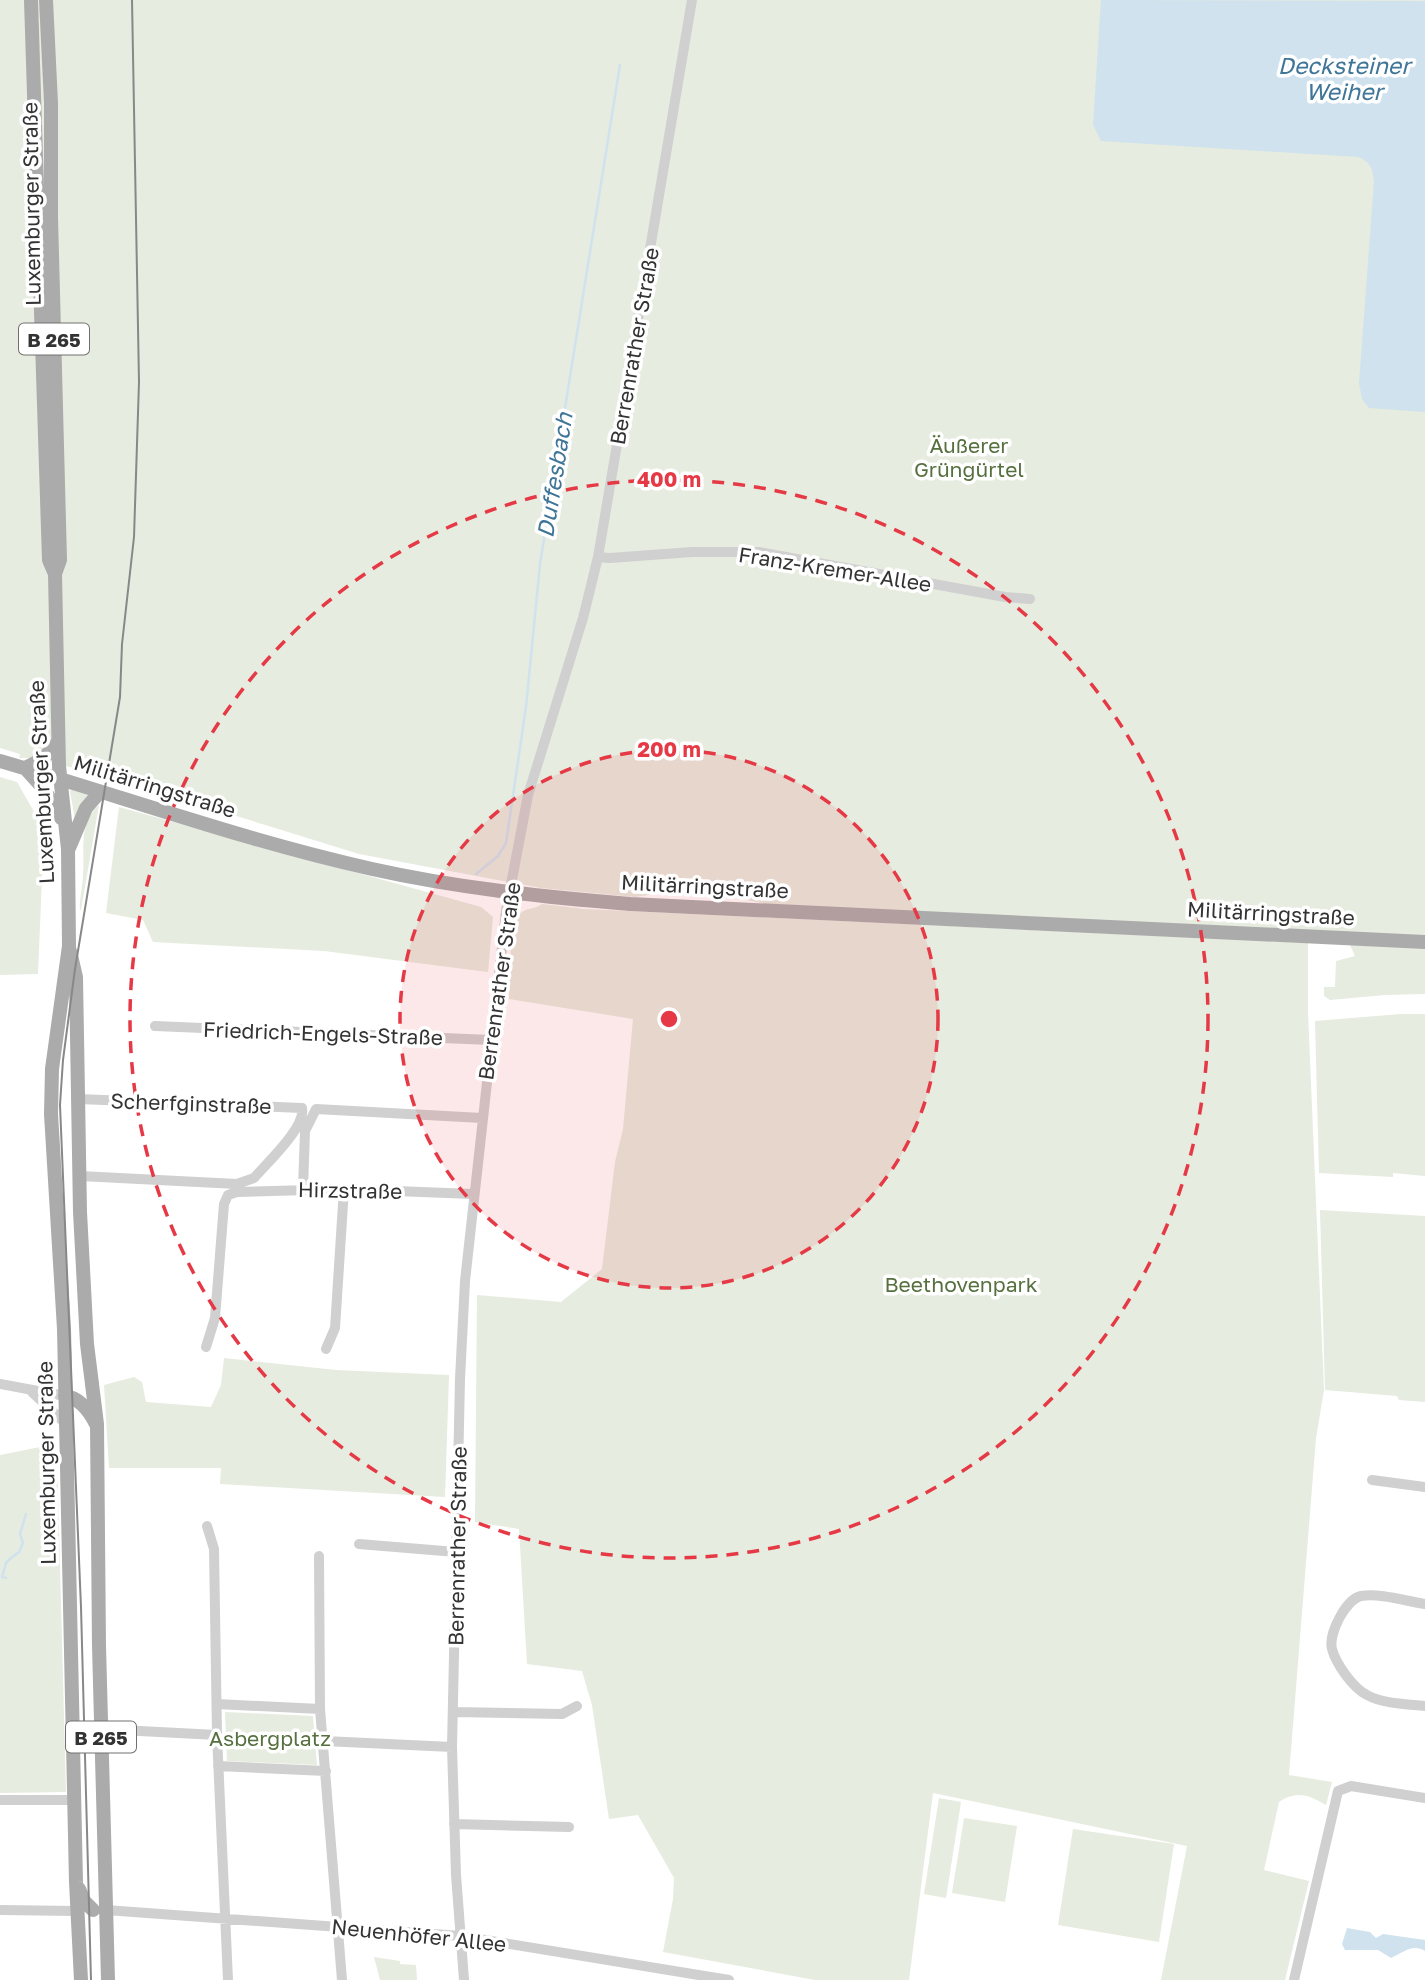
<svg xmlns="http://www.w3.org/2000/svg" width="1425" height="1980" font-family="'Golos Text',sans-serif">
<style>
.green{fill:#e6ecdf}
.water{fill:#cfe2ee}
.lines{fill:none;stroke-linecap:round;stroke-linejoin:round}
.stream{stroke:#cfe2ee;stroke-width:2.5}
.minor{stroke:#d0d0d0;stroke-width:10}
.major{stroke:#ababab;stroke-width:14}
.tram{stroke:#888;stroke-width:2}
.ring{fill:none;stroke:#e63946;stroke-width:3.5;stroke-dasharray:12 9}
.labels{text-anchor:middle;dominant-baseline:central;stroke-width:7;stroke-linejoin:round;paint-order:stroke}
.shield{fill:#fff;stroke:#707070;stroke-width:2}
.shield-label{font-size:19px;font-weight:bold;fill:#333}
.street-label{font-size:21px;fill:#333;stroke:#fff}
.park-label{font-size:21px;fill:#56703f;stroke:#fff}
.water-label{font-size:23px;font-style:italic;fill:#3f7597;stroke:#fff}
.centre{fill:#e63946;stroke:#fff;stroke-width:3.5}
.ring-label{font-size:21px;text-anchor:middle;font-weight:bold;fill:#e63946;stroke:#fff;stroke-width:7;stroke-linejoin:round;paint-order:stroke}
</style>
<rect width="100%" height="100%" fill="#fff"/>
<!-- green -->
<path class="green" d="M0,0h1425v936l-658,-32 -36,-7 -70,-4 -26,4 -94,-9 -182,-34 -235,-73 -89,-23h-16l1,-4 -20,-6z
M0,777l17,5 27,47 -6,145 -38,1z
M72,790l16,5 -12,31 -6,-35z
M99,805l-18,105h-1c-1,-12 3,-23 3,-35 2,-25 -5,-52 16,-70z
M119,807l362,100 12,10 -5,55 -164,-21 -171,-9 -10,-22 -37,-7z
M542,904l43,5 723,34v70l16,377 -8,48 -27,337 43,7 -6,23c-17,-10 -29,-15 -47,-3l-15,68 45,11 -24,99h-124l26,-134 -254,-53 -24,187h-94l-152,-28 10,-53 1,-21 -36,-63 -29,4 -17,-114 -10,-34 -55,-7 -8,-135 -44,-7 2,-227 84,7 41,-33 13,-107 8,-33 10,-110 -124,-20c1,-17 0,-71 9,-83 6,-9 17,-6 24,-12z
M1350,945l75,3v46l-40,1 -55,5 -6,-4v-9h11l1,-26 19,-5z
M1401,1014h24v162l-32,-3v4l-74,-4 -4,-152z
M1320,1210l105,6v186l-26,-2 -2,-4 -72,-6z
M224,1358l112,12 113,5 -4,122 -225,-13 1,-16h-112l-5,-83 30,-8 8,5 4,20 65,5 10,-22z
M45,1446l7,2 5,5 9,339 -66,1v-338z
M225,1712l88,4 4,49 -90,-4z
M939,1798l22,4 -15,96 -22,-4z
M964,1818l53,8 -12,76 -53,-9z
M1073,1829l101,15 -15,98 -101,-17z
M374,1957l26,4v3l16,1 1,15h-37z"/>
<!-- water -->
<path class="water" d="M1101,0l324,1v411l-56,-4 -7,-9 -3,-16 15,-202c-2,-13 -3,-19 -16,-24l-257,-16 -8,-16z
M1347,1928l23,4 6,6 7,-4 42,6v11c-12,-8 -23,2 -34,7l-13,-8h-33l-3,-6z"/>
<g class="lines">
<!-- stream -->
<path class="stream" d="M476,874l22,-18 8,-13 20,-136 14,-143 80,-499
M11,1558l8,-6 4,-9 -3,-9 6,-20
M6,1578l-4,-1 4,-14 5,-5"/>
<!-- minor -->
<path class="minor" d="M598,557l12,1 82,-6h67l246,45 25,2
M155,1026l336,14
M79,1099l223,9c4,19 -35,55 -48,70l-17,6 -157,-8
M303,1189l2,-58 11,-22 166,9
M206,1347l9,-29 9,-114 4,-9 9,-3 107,-3 129,5
M326,1349l9,-21 9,-139
M0,1384l65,12
M32,1392l33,31
M1372,1480l53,7
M207,1526l7,23 3,186 11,245
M359,1544l97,8
M319,1556l1,153 22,271
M1425,1604c-20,-3 -44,-11 -64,-8 -15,3 -33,38 -29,53 4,15 21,39 35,46 16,9 40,9 58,11
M217,1704l103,5
M454,1712l108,2 15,-8
M101,1729l116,6
M324,1741l128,6
M218,1766l108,5
M0,1800h76
M454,1824l115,3
M0,1910l77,1
M106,1910l355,26 268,44
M464,1980l-8,-105 -4,-128 8,-368 5,-98 41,-370 22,-116 55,-177 15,-61 94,-557
M1294,1980l44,-189 13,-5 74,12"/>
<!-- major -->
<path class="major" d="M31,0l18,560 6,14 4,192 9,83 1,97 -17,123 -1,45 13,215 12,553 5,98
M46,0l5,103v114l9,343 -5,14
M0,761c124,36 246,80 372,108 85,19 172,28 258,35l795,38
M25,768l18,-9 15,-17
M26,769l18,20 17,29
M69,848l17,-40 14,-16
M70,951l6,26 4,235 7,132 10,80 2,222 9,334
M65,1396c15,2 24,14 31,28
M79,1889l5,12 9,9"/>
<!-- tram -->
<path class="tram" d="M91,1980l-10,-373 -21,-502 3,-45 12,-91 45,-272 2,-53 12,-107 5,-155 -7,-382"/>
</g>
<!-- distance rings -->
<circle cx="669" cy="1019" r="269" fill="#e63946" fill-opacity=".12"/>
<g class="ring">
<circle cx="669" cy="1019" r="269"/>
<circle cx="669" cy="1019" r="539"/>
</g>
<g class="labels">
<!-- shield labels -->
<g class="shield">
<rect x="19" y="323.5" width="70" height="31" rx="5"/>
<rect x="66" y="1721.5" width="70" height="31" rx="5"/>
</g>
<g class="shield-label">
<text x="54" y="339">B 265</text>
<text x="101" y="1737">B 265</text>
</g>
<!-- street labels -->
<g class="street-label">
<text transform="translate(31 204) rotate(-91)">Luxemburger Straße</text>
<text transform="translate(634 346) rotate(-80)">Berrenrather Straße</text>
<text transform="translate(835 569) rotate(9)">Franz-Kremer-Allee</text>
<text transform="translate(41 782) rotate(-93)">Luxemburger Straße</text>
<text transform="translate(155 786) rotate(17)">Militärringstraße</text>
<text transform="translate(705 886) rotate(3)">Militärringstraße</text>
<text transform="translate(1271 913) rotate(3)">Militärringstraße</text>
<text transform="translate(499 981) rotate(-82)">Berrenrather Straße</text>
<text transform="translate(323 1033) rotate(2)">Friedrich-Engels-Straße</text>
<text transform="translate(191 1103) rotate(2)">Scherfginstraße</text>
<text transform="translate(350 1190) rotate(1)">Hirzstraße</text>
<text transform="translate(46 1463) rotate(-91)">Luxemburger Straße</text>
<text transform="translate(457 1546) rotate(-89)">Berrenrather Straße</text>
<text transform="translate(419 1935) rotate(6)">Neuenhöfer Allee</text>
</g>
<!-- park labels -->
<g class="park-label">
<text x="969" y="445">Äußerer<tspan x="969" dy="24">Grüngürtel</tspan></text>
<text x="961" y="1284">Beethovenpark</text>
<text x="270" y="1738">Asbergplatz</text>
</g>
<!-- water labels -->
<g class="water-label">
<text x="1344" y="65">Decksteiner<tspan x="1344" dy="26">Weiher</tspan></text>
<text transform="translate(554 475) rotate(-81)">Duffesbach</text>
</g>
</g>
<circle cx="669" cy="1019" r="10" class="centre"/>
<g class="ring-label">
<text x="669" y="487">400 m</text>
<text x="669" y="757">200 m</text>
</g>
</svg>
